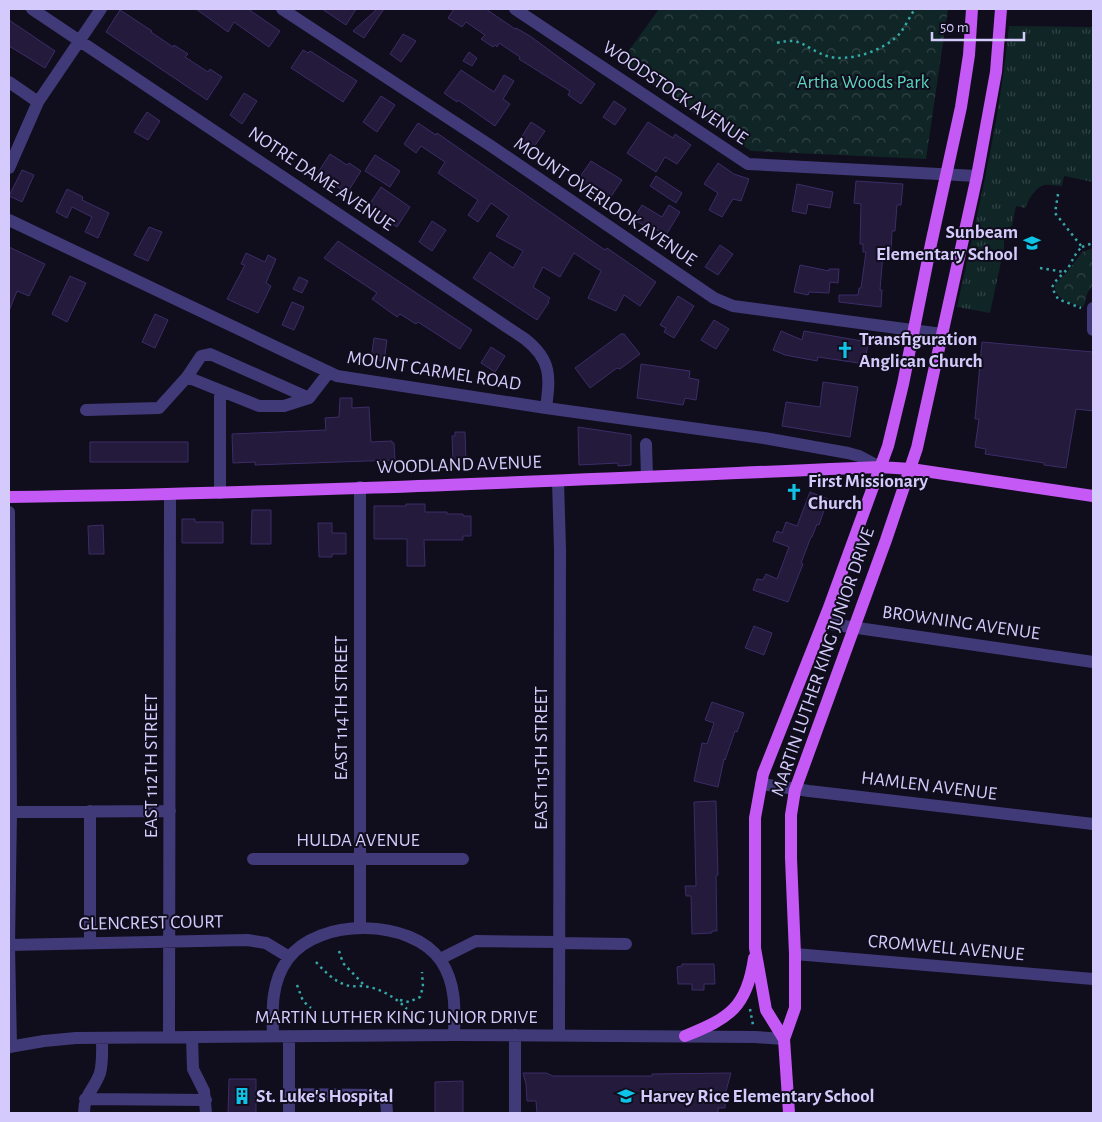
<svg xmlns="http://www.w3.org/2000/svg" width="1102" height="1122" font-family="'Alegreya Sans',sans-serif">
<style>
.grass{fill:url(#grass-tufts)}
.park{fill:url(#park-crowns)}
.building{fill:#231a3c;stroke:#3c2d67}
.lines{fill:none;stroke-linecap:round;stroke-linejoin:round}
.path{stroke:#34a7a7;stroke-width:2.5;stroke-dasharray:2.5 4;stroke-linecap:butt}
.minor{stroke:#413a79;stroke-width:12}
.major{stroke:#c459f5;stroke-width:12}
.labels{text-anchor:middle;dominant-baseline:central;stroke-width:4;stroke-linejoin:round;paint-order:stroke}
.park-label{font-size:19px;fill:#5dd6bf;stroke:#100d1c}
.street-label{font-size:19px;fill:#d4cbfc;stroke:#100d1c}
.poi-label{font-size:19px;font-weight:bold;fill:#d4cbfc;stroke:#100d1c;text-anchor:start}
</style>
<defs>
<pattern id="grass-tufts" width="24" height="20" patternUnits="userSpaceOnUse" patternTransform="scale(1.25)"><rect width="24" height="20" fill="#102526"/><path d="M3 7l-1-3M5 7V3M7 7l1-3M15 17l-1-3M17 17v-4M19 17l1-3" fill="none" stroke="#324346"/></pattern>
<pattern id="park-crowns" width="20" height="18" patternUnits="userSpaceOnUse" patternTransform="scale(1.25)"><rect width="20" height="18" fill="#102526"/><path d="M2 6a3 3 0 1 1 6 0M12 15a3 3 0 1 1 6 0" fill="none" stroke="#324346"/></pattern>
</defs>
<rect width="100%" height="100%" fill="#100d1c"/>
<!-- grass -->
<path class="grass" d="M1009,26l84,1v155l-29,-6 -2,10c-5,0 -13,-2 -18,-1 -9,3 -15,14 -19,23l-9,-2 -4,20 -8,3v19l-14,65 -33,-6c20,-93 43,-186 52,-281z"/>
<!-- park -->
<path class="park" d="M659,9h289l-22,150 -175,-8 -131,-88z
M1093,248v36l-6,10 -3,12 -3,1c-11,-5 -28,-8 -26,-23l13,-13 14,-19z"/>
<!-- building -->
<path class="building" d="M196,9h52l32,22 -11,16 -35,-25 -6,10z
M322,9h34l-10,16z
M377,9h7l-20,29 -11,-7z
M454,9h32l29,20 1,-1 14,8 65,48 -14,20 -13,-9 2,-4 -51,-32 1,-2 -21,-14 -2,4 -2,-2 -2,2 -12,-8 4,-4 -19,-13 -4,5 -14,-9z
M120,10l32,21 -1,1 22,15 1,-2 14,9 -3,3 23,15 2,-3 12,8 -15,23 -101,-68z
M9,20l46,31 -10,17 -36,-22z
M403,34l13,7 -15,21 -11,-8z
M303,50l5,3 2,-2 47,30 -14,21 -52,-34z
M469,52l8,6 -5,8 -9,-5z
M461,70l33,22 10,-17 10,6 -11,18 7,5 -15,22 -37,-26 -1,2 -13,-9z
M244,93l13,8 -15,23 -12,-9z
M381,96l14,9 -18,27 -14,-10z
M614,101l12,8 -11,16 -12,-8z
M147,112l13,9 -12,19 -14,-8z
M531,122l14,9 -13,19 -13,-9z
M648,122l25,16 2,-4 16,11 -14,19 -12,-7 -9,15 -29,-19z
M418,123l18,12 1,-2 168,117 2,-2 49,34 -16,24 -16,-11 -8,16 -28,-13 13,-27 -27,-18 -14,24 -17,-10 -10,20 17,11 -2,3 1,1 -12,18 -64,-42 17,-26 23,16 10,-17 -27,-15 13,-20 -18,-13 -13,19 -10,-7 10,-15 -40,-27 7,-11 -24,-16 -5,7 -12,-9z
M330,154l17,11 2,-2 12,8 -14,22 -30,-19z
M375,155l25,16 -10,16 -25,-16z
M591,161l31,19 -14,21 -19,-14 -1,1 -11,-7z
M718,163l16,11 15,5 -8,22 -8,-2 -11,18 -13,-7 9,-17 -14,-9z
M22,170l12,5 -12,27 -13,-6z
M656,176l26,17 -6,10 -26,-17z
M856,181l47,3 -2,21h-4l-2,26h-3l-1,22h-8l-3,37h2l-1,17 -42,-5v-7h19l1,-7h2l5,-36h-3v-8h-3l1,-40 -7,-1z
M797,184l36,8 -3,16 -22,-4 -2,10 -14,-3z
M381,187l29,20 -13,20 -30,-19z
M67,189l16,8 -1,3 27,13 -11,25 -13,-6 7,-15 -20,-10 -5,11 -11,-6z
M642,205l20,12 7,-12 11,7 -14,23 -20,-11 -1,2 -12,-7z
M432,221l14,9 -14,21 -13,-9z
M149,227l13,5 -14,29 -14,-6z
M338,241l134,89 -12,19 -42,-27 -2,2 -16,-10 -3,3 -25,-18 5,-6 -53,-35z
M720,245l13,9 -15,21 -13,-8z
M9,247l36,17 -16,32 -12,-5 -8,20z
M246,253l19,9 3,-7 8,4 -10,24 5,3 -13,27 -31,-14 18,-34 -4,-1z
M800,265l29,6v-2h10l-1,14 -8,-1 -1,11 -20,-1 -1,3 -14,-3z
M70,276l16,7 -19,39 -15,-8z
M299,277l9,4 -6,12 -9,-4z
M678,296l16,10 -20,32 -10,-6 2,-4 -6,-3z
M292,302l12,5 -10,23 -12,-5z
M155,314l13,6 -13,28 -13,-6z
M714,320l15,9 -13,20 -15,-9z
M781,331l21,9 2,-9 64,11 -3,22 -47,-7 -1,4 -32,-6 -12,-5z
M621,334h3l16,20 -20,15 -3,-1 -27,20 -15,-20z
M374,338l13,2 -3,21 -13,-2z
M982,342l111,10v59l-17,-2 -10,59 -22,-3v-2l-59,-9 1,-5 -11,-2 4,-28h-4z
M491,347l14,9 -10,16 -14,-9z
M641,364l49,7 -1,7 10,2 -3,20 -11,-2 -2,7 -46,-7z
M823,382l35,5 -8,50 -68,-11 4,-24 34,5z
M340,398h12v10l17,-1 2,35 21,-1v2h2l1,17 -140,5v-3l-22,1 -1,-29 94,-4 -1,-12 14,-1z
M578,427l53,8v30l-13,1v-3l-39,2z
M455,432h10l1,29 -13,1 -1,-26h3z
M90,442h98v20h-98z
M810,492l18,7 -9,26 -2,-1 -5,13h-1l-10,26 2,1 -15,38 -35,-12 4,-11 6,1 3,-6 11,5 12,-32 -16,-6 4,-10 5,2 4,-11 11,4z
M406,504h19v8h22v2h16v2h8v20h-8v4h-39l1,26h-18v-27h-33v-33h32z
M252,510h19v34h-20z
M182,519h13v3h28v21h-41z
M318,523h14v10h14v21h-14v3h-13z
M103,525l1,29h-15l-1,-28z
M754,626l18,7 -8,22 -19,-7z
M712,702l32,11 -7,19 -2,-1 -10,29 -1,-1 -6,28 -24,-6 8,-38 5,1 7,-21 -9,-3z
M716,801l2,74 -2,1 1,55h-5v2l-20,1 -1,-38h-5l-1,-10h11l-2,-84z
M682,964h32l1,20h-11v6h-12v-6h-14l-1,-17 5,-1z
M523,1073h23l7,3h99v-2l79,-1 -5,18 -1,17h-7v5h-181l-1,-12h-9l-1,-17z
M229,1079h27v34h-28z
M463,1081v32h-28v-31z"/>
<g class="lines">
<!-- path -->
<path class="path" d="M777,43c25,-7 28,6 50,13 21,7 60,-6 74,-24 5,-7 9,-16 14,-23
M1058,194l-3,19 27,34c-7,6 -9,13 -14,21 -6,8 -13,11 -16,20l6,11 23,9
M1082,247l11,-4
M1040,268l24,4
M339,951l4,12 21,22
M316,962c8,9 16,17 27,22 6,3 13,2 20,2 17,2 32,11 44,23
M297,985l6,16 8,7
M400,1000l9,2 11,-5 3,-10 -1,-15
M750,1009l3,16"/>
<!-- minor -->
<path class="minor" d="M32,9l493,330c27,21 25,38 21,69
M282,9l209,137 223,152 19,8 209,28
M515,9l233,155 229,12
M9,82l29,20
M9,168l29,-66 63,-93
M9,220l328,156 209,32 218,30 84,15 11,3 21,11
M1093,308v22
M309,398l-25,8h-25l-72,-29 14,-21 9,-2 99,44 20,-26
M86,410l73,-2 28,-31
M646,444l1,33
M558,481l2,68 -1,486
M220,493v-102
M9,512l2,300 -2,133 2,102
M823,623l270,39
M761,784l48,7 284,33
M90,811v131
M11,812l159,-1
M253,859h210
M360,928v-441
M559,943l67,1
M9,945l238,-5 19,3 23,14
M795,954l298,25
M440,959l36,-18 83,1
M273,1036c-1,-27 -2,-54 15,-77 30,-42 124,-41 153,2 15,22 14,48 13,74
M289,1036v77
M169,1037l1,-542
M192,1037l1,32 11,22 2,22
M9,1047l35,-6 32,-3 378,-3 301,2 29,2
M289,1094l87,1 10,5 1,13
M85,1099l121,1
M84,1113c0,-19 10,-23 16,-40 3,-11 2,-23 2,-35
M515,1113v-78"/>
<!-- major -->
<path class="major" d="M9,497c290,-4 581,-18 871,-30l31,2 182,27
M685,1036c45,-18 62,-29 69,-78
M784,1039l-18,-29 -11,-62v-130l8,-44 65,-164 60,-164 15,-62 28,-140 30,-137 8,-52 3,-46
M789,1113l-5,-74 11,-31v-54l-4,-96v-43l4,-25 91,-250 31,-92 60,-272 19,-104 5,-63"/>
</g>
<!-- icons -->
<defs>
<g id="school-bare" transform="scale(1.35)"><path d="M0-5L7-2L0 1L-7-2ZM-4 1L0 2.5L4 1V4Q0 6-4 4Z" fill="#0ec3e5" stroke="#100d1c" stroke-width="2.5" paint-order="stroke"/></g>
<g id="church-bare" transform="scale(1.35)"><path d="M-1.2-6h2.4v3.5h3.3v2.4h-3.3V6h-2.4V-.1h-3.3v-2.4h3.3Z" fill="#0ec3e5" stroke="#100d1c" stroke-width="2.5" paint-order="stroke"/></g>
<g id="building-bare" transform="scale(1.35)"><path d="M-4-6H4V6H1V3H-1V6H-4ZM-2.5-4.3h1.7v1.8h-1.7ZM.8-4.3h1.7v1.8H.8ZM-2.5-1h1.7V.8h-1.7ZM.8-1h1.7V.8H.8Z" fill="#0ec3e5" stroke="#100d1c" stroke-width="2.5" paint-order="stroke"/></g>
</defs>
<g fill-rule="evenodd">
<use href="#school-bare" x="1032" y="243"/>
<use href="#church-bare" x="845" y="350"/>
<use href="#church-bare" x="794" y="492"/>
<use href="#building-bare" x="242" y="1096"/>
<use href="#school-bare" x="626" y="1096"/>
</g>
<g class="labels">
<!-- park labels -->
<g class="park-label">
<text x="863" y="82">Artha Woods Park</text>
</g>
<!-- street labels -->
<g class="street-label">
<text transform="translate(675 93) rotate(34)">WOODSTOCK AVENUE</text>
<text transform="translate(321 179) rotate(34)">NOTRE DAME AVENUE</text>
<text transform="translate(605 202) rotate(34)">MOUNT OVERLOOK AVENUE</text>
<text transform="translate(434 371) rotate(9)">MOUNT CARMEL ROAD</text>
<text transform="translate(459 465) rotate(-2)">WOODLAND AVENUE</text>
<text transform="translate(961 623) rotate(8)">BROWNING AVENUE</text>
<text transform="translate(823 662) rotate(-71)">MARTIN LUTHER KING JUNIOR DRIVE</text>
<text transform="translate(341 708) rotate(-90)">EAST 114TH STREET</text>
<text transform="translate(541 758) rotate(-90)">EAST 115TH STREET</text>
<text transform="translate(151 766) rotate(-90)">EAST 112TH STREET</text>
<text transform="translate(929 786) rotate(7)">HAMLEN AVENUE</text>
<text x="358" y="840">HULDA AVENUE</text>
<text transform="translate(151 923) rotate(-1)">GLENCREST COURT</text>
<text transform="translate(946 948) rotate(5)">CROMWELL AVENUE</text>
<text x="396" y="1017">MARTIN LUTHER KING JUNIOR DRIVE</text>
</g>
<!-- poi labels -->
<g class="poi-label">
<text x="1018" y="232" text-anchor="end">Sunbeam<tspan x="1018" dy="22">Elementary School</tspan></text>
<text x="859" y="339">Transfiguration<tspan x="859" dy="22">Anglican Church</tspan></text>
<text x="808" y="481">First Missionary<tspan x="808" dy="22">Church</tspan></text>
<text x="256" y="1096">St. Luke's Hospital</text>
<text x="640" y="1096">Harvey Rice Elementary School</text>
</g>
</g>
<!-- border -->
<rect width="1102" height="1122" fill="none" stroke="#d4cbfc" stroke-width="20"/>
<!-- scale -->
<path d="M932 32v8h92v-8" fill="none" stroke="#d4cbfc" stroke-width="2.5"/>
<text x="940" y="32" font-size="15" fill="#d4cbfc" stroke="#100d1c" stroke-width="4" paint-order="stroke">50 m</text>
</svg>
